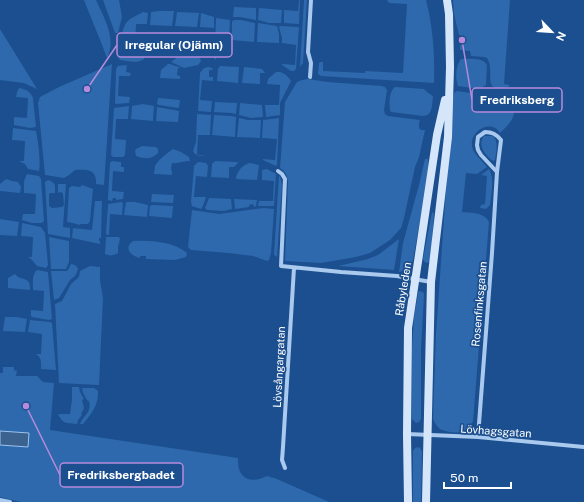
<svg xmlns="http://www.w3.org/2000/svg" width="584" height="502" font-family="'Public Sans',sans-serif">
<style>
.green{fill:#2e69ad}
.water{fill:#3c6290;stroke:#9cc4f0}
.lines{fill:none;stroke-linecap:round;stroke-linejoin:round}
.street{stroke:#a9c9ee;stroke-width:4}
.secondary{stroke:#d6e6fa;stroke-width:8}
.labels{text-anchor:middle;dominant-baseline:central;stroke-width:3.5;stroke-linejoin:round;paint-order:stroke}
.street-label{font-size:11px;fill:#fff;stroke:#1b4f8f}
.leader{fill:none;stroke:#b68bdc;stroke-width:1.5}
.callout-dot{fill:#b68bdc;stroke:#1b4f8f;stroke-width:1.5}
.callout{fill:#1b4f8f;stroke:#b68bdc;stroke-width:1.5}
.callout-label{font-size:12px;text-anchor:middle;font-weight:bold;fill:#fff}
</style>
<rect width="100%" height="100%" fill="#1b4f8f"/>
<!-- green -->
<path class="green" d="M84,0h12c8,18 21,39 11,58 -7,-20 -16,-39 -23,-58z
M103,0h16l3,17 -4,16h-3z
M299,0h1l-1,24 -15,-1v-13l14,1z
M304,0h3l-4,63 -3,4z
M387,0h39c7,27 9,56 8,83l-113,-7 -3,-2 1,-11 1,-1h3v9l42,2v-2l38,2 4,-69 -18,-1z
M453,0h57l-6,84 6,1 -2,2c-28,7 -12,-15 -21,-29l-3,-1 -13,-1 -1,-5 -10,-1v-5l3,-1 1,-7 -5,-2 -5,-21z
M234,7l22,1v12l-16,-3h-7z
M259,8l23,2 -1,13h-12l-11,-3z
M159,11h15l-2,15 -22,-1 1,-13z
M143,12l5,1 -1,11h-11l-1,20 11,1 -2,14c-7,5 -16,2 -24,1 -2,-3 -3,-2 -3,-6 0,-6 6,-26 9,-31 4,-5 12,-8 17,-11z
M177,12l22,1 -2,14 -22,-1z
M201,13l13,4v11l-14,-1z
M216,18l14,2 -1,20h-11l-2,20 -2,-2 -1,-7 2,-3z
M235,20h6l14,3 -1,19 -22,-2v-19z
M258,23l19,3 2,8v9l-22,-1z
M280,26l19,1 -3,42 -2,2h-3l-9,-6v-1l13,1 1,-20 -14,-2v-5l-3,-11z
M0,29l37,60 -13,-6 -24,-3z
M183,53c8,0 16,-1 18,8l-3,4 -14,3 -13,-6z
M461,59c8,0 22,-2 26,6l-1,20c-7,6 -20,2 -28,1 -3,-8 -2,-21 3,-27z
M112,64c-3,40 -5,81 -8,121l-8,-1c1,-15 -9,-15 -21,-14l-6,5 -5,3 -19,-3 -7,-72 2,-6 19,-10z
M168,64h2l11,4h-3l-1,7 3,1v3l-20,-1 1,-8z
M127,65l-1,7 5,1 -1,3h-11l-1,20 12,1 -1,6 -14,1 1,-35 2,-3z
M220,66l19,1 -1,16 -21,-2 1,-12z
M209,67l3,1 1,2h-4v7h4v4l-11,-1 -2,20 12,1 -1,11 -13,-1 2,-38 4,-5z
M244,67l18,2 3,4h-5v11l-18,-1z
M276,72c6,-1 12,4 15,9l-11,22v12l-14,2 -1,-12h14l1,-20 -13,-1 1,-5z
M308,79l19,3 55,4 3,1 2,3 -3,20 1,4 3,2 32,4 -1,3v5l2,2h4l-6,27 -4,10 -11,51 -3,10 -11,12 -20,13 -14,4 -35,6 -36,-2 3,-79c-1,-6 -2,-10 -8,-14l5,-66 12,-20 5,-2z
M395,87l29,2 3,3 6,4c-1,8 0,20 -10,20l-32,-4 -1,-2c-1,-8 -1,-18 5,-23z
M19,88c7,1 12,4 14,10l3,29 -6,1 -16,-3v-8l13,1 1,-20 -12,-1 1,-5z
M457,91l21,3h21l10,-2 8,-1 26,2 -1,2 -8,8v-7h-15l-1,7 -6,-8 -5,5c2,2 5,5 6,8 4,10 -6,18 -13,25 -2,-3 -4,-5 -7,-6 -11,-3 -23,8 -21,19 1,8 10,14 15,21l-10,7 -11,-1 -4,39c9,1 22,0 27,10l-16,199c-2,4 -3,8 -7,10 -5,3 -21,1 -26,-2 -3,-2 -5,-6 -7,-10l3,-85 16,-231 2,-10z
M158,98l22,2 -1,7 -1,1 -19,-3 -2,-1z
M215,102l22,1 -1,11 -5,-1 -17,-1z
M240,103l22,2 1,12 -12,1 -12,-3z
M143,104l11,2 -1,15 -22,-2 1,-13z
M129,106l-1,13h-12l-1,20 11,1 -1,15 -2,2h-10l-2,-2 3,-47z
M157,107l22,4 -1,11 -22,-1z
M197,114l14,1 -1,20h-12l-1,20 10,1c-6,0 -11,1 -14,-5l3,-9z
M214,115l17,1 5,1 -1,20 -23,-2z
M239,118l9,2h13l-1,18 -23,-1z
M279,118l-2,47 -1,1 -13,-6v-1l12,1 2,-21 -15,-1 1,-18z
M13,128l23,3c2,9 5,32 3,40l-11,-2 -3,-5 -6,-3h5l1,-20 -13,-1z
M484,136h9c6,6 3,16 2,24l-2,1c-8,-6 -16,-16 -9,-25z
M142,146l14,1 2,2v4c-7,7 -13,6 -22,3l-1,-5 1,-2z
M173,149l8,3 8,5 1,4c-7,0 -12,3 -18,2l-1,7 1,1v4l-18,-1c0,-2 1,-6 1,-8 2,-5 13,-14 18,-17z
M425,159h3l1,12 -16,89c-3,7 -6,10 -14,12l4,-29 16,-58z
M112,161l9,1v5h3v5l-11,-1 -1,20 12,1 -1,7 -7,1v-2h-3l-1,3 -4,-1v-3l2,-34z
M215,161l22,1 1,1 -4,4h-5v11l-18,-1 1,-13z
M199,162l7,1 2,3 -1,11 -11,-1 -2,21h12l-3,9 -2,3 -9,-3 -1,-4 3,-36 3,-3z
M250,163l9,2 -2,15 -21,-1c0,-7 7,-15 14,-16z
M267,169l9,5 -2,32h-16l1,-5h14l1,-20 -12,-1v-10z
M489,169c6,10 2,25 1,36l-4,4 -6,-1 1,-3 4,-1 2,-28 -6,-1z
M27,174l12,2 2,3 3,42 -2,2h-10l-10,-3 1,-6h12l1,-20 -12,-1v-12z
M279,175l2,5 1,5 -5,72 -3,-2z
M6,179l6,2 6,1 3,5 -1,6 -20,-2v-7z
M48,180c8,3 7,4 7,13h-5l-1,2v11l3,2 10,-1 2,-2 -1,-11 -2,-2 -3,1v-9h8l-3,43 7,1v10l-22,-4 -3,-52z
M82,185l11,4 -3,32 -2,3h-7l-2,1c-4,-2 -8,-2 -12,-3l2,-34 3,-2 8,1z
M152,194l22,1 -1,8 -22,-1z
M209,198l22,1 1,10 -8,2 -17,-1 -2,-2z
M234,199l23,1 -1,6 -2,1 -1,-3 -4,1v2l-14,2z
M95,201h7l-1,37h-2v3h1v3l-28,-6 1,-10 19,2z
M121,202l2,1 -1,12 -12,-1 -1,21h-2l-1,-2 2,-27v-2z
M126,202h9l13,3 -1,12 -23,-2z
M152,205l21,1 -1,12 -23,-2 1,-10z
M264,208l10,1 -3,44 -2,7 -2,1 -14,-5 -24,-3 -38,-3 -3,-3 4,-37 27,4z
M432,212l2,1 -3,46 -2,3 -3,1 -2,-2 -1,-2z
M0,219l19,3 -2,14 -17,-1z
M22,223l19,4 4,6 3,32 -2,3 -9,-2 -5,-6 -4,-3h4l1,-20 -12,-1z
M49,237l20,4v21l-3,7h-15z
M106,237h13l1,2 -2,8v6c-5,3 -8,3 -13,1z
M399,239l-5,31 -56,-4 30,-7 10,-4z
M133,241c18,-1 41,1 54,12l-1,4 -11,3 -29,-1v-3h-6v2c-9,-2 -17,-10 -7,-17z
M71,264l4,1 3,3 -1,4 -2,4 -5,4 -11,18 -5,2 -3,-29h15l2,-1z
M90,266l10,1v13l3,18 -4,87 -40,-2 -4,-79 7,-3 9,-17 8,-7 1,-6z
M37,270l11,2 4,47 -3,1 -17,-3 -1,-1v-6l12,1 1,-20 -11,-1c0,-7 -1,-16 4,-20z
M15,274c6,8 16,1 15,16l-22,-2v-10z
M419,291l4,1 1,2 -3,56v69l-2,3 -3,1 -4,-4v-70l2,-32 4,-24z
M5,317h11l11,2 -2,13 -22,-1z
M30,320l20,2 2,1 4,47 -15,-1c0,-7 1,-11 -5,-15h5l1,-20 -14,-2z
M3,367h11v3l3,1 -1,5h21l6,6 11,1 -4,47 188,28c-1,20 11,27 29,18l10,3 52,23h-308l-21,-5v-124h3z
M72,387h7l1,5 4,7 -2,1 2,8 -3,6 1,1 -4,5 -1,4c-11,-1 -14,0 -19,-10h12l1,-8 1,-6z
M82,388h12l4,3c0,3 0,7 -1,10 -2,8 -8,16 -14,23h-3c4,-10 12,-11 9,-23l-2,-1 -4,-7z
M418,447l2,1 2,3 -1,51h-8v-51l2,-3z"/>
<!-- water -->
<path class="water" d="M0,431l29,2 -1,14 -28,-2z"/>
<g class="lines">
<!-- street -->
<path class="street" d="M310,77l1,-14 -3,-11 3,-52
M278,171l4,3 3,5 -4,87 60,6 56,4 34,6
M407,434l71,3 106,10
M478,437l14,-184 5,-81 4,-32c-5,-6 -9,-8 -16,-8l-7,5 -1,8 1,5 3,5 16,17
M285,468l-3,-8 1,-13 11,-179
M0,500l10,2"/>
<!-- secondary -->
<path class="secondary" d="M408,502l-1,-68 1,-106 29,-193 8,-35
M426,502l5,-220 17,-145 2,-70 -1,-53 -2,-14"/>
</g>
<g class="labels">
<!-- street labels -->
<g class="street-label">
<text transform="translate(403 289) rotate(-81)">Råbyleden</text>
<text transform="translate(479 304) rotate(-85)">Rosenfinksgatan</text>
<text transform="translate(279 367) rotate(-87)">Lövsångargatan</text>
<text transform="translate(496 431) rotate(4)">Lövhagsgatan</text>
</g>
</g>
<!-- callouts -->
<path class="leader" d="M87 89L117 45M462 40L472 100M26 406L60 475"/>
<g class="callout-dot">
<circle cx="87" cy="89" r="4"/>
<circle cx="462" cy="40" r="4"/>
<circle cx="26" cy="406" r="4"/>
</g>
<g class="callout">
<rect x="117" y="33" width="115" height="24" rx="4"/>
<rect x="472" y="88" width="90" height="24" rx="4"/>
<rect x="60" y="463" width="123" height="24" rx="4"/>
</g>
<g class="callout-label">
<text x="174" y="49">Irregular (Ojämn)</text>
<text x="517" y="104">Fredriksberg</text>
<text x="121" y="479">Fredriksbergbadet</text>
</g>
<!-- north arrow -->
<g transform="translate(552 32) rotate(115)" stroke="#1b4f8f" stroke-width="3" paint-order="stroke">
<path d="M0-3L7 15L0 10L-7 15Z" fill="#ffffff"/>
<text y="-6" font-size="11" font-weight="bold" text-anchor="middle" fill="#ffffff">N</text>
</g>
<!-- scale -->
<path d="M444 482v6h67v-6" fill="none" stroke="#ffffff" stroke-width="2"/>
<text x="450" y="482" font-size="12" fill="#ffffff" stroke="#1b4f8f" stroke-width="3" paint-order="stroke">50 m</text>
</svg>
